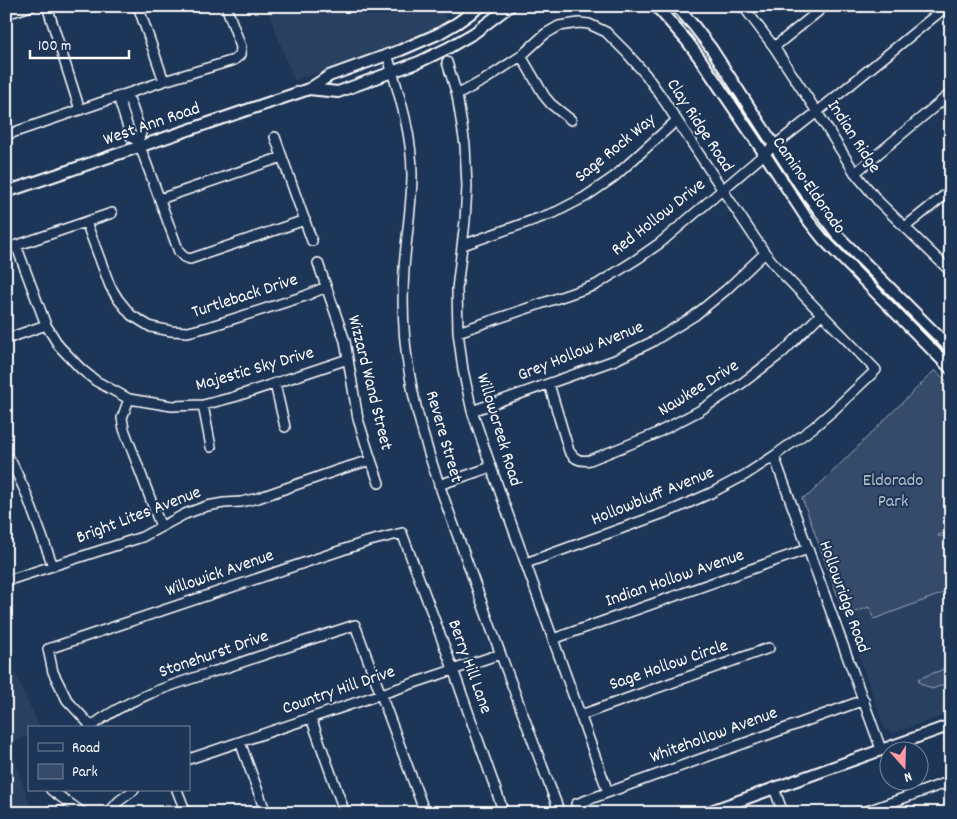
<svg xmlns="http://www.w3.org/2000/svg" width="957" height="819" font-family="Dekko,sans-serif">
<style>
.built{fill:#2a4161}
.green{fill:#364b69;stroke:#9aa5b4}
.lines{fill:none;stroke-linecap:round;stroke-linejoin:round}
.minor-casing{stroke:#fff;stroke-width:12}
.major-casing{stroke:#fff;stroke-width:14}
.minor{stroke:#1d3557;stroke-width:9}
.major{stroke:#1d3557;stroke-width:10}
.labels{text-anchor:middle;dominant-baseline:central;stroke-width:4;stroke-linejoin:round;paint-order:stroke}
.street-label{font-size:18px;fill:#fff;stroke:#1d3557}
.park-label{font-size:18px;fill:#b9c0ca;stroke:#1d3557}
</style>
<rect width="100%" height="100%" fill="#1d3557"/>
<filter id="ink" filterUnits="userSpaceOnUse"><feTurbulence type="fractalNoise" baseFrequency=".02" numOctaves="2"/><feDisplacementMap in="SourceGraphic" scale="10" xChannelSelector="R" yChannelSelector="G"/><feConvolveMatrix kernelMatrix="1 2 1 2 8 2 1 2 1" color-interpolation-filters="sRGB"/></filter>
<g filter="url(#ink)">
<!-- built -->
<path class="built" d="M266,6h176l5,14 -3,3 -48,21 -102,37z
M951,531v182l-58,20 -8,-4 -55,-154z
M6,653l34,75h-11v8l-20,8 24,69h-27z"/>
<!-- green -->
<path class="green" d="M935,370l16,16v145l-13,4 1,2 12,-4v69l-5,-10 -72,27 -5,-12 -24,9 -43,-118 7,-3z
M951,664v27l-3,-8 -16,6 -12,-6 -2,-4 26,-10 -1,-2z"/>
<g class="lines">
<!-- minor casing -->
<g class="minor-casing">
<path id="minor" d="M47,6l33,104
M138,6l26,75
M743,6l31,41 43,65 38,61 24,29 72,70
M6,14l25,-8
M774,47l51,-41
M387,54c12,40 25,79 25,120 0,32 -6,63 -8,95 -2,34 -1,68 5,102 10,63 33,122 55,182 31,87 63,173 96,260
M521,56l24,41 6,7 20,16
M447,62l10,33 8,50 2,42 -2,34 -8,68 1,43 5,38 9,41 19,56 117,325
M457,95l29,-16 35,-23 24,-22 14,-8 20,-3 10,1 17,8 20,20 20,23 15,21 61,93 43,64 15,18 96,99 -40,38 -22,19 -40,29 -29,19 -34,18 -36,16 -149,54
M6,135l158,-54 70,-21 6,-5 1,-8 -15,-41
M275,137l37,104
M138,141l-7,-4 -11,-34 2,-7 8,5 11,32 -3,8 2,5 39,106 5,5 6,2 115,-39
M855,173l96,-80
M160,199l122,-42
M86,222l24,64 8,13 13,16 20,12 20,4 17,1 20,-5 97,-31 21,-9
M905,227l46,-37
M16,245l30,80 13,21 22,23 15,12 33,18 43,7 31,-1 31,-8 114,-38
M463,245l93,-33 29,-15 29,-20 63,-57
M6,249l106,-36
M318,263l27,78 13,78 13,41 8,23
M458,332l138,-47 41,-26 23,-16 115,-98 42,-33 130,-106
M6,339l40,-14
M275,384l10,43
M549,384l20,67c5,8 11,11 21,9l63,-25 46,-24 42,-27 41,-31 40,-40
M129,399l-7,19 2,11 37,98
M203,405l8,42
M472,411l143,-51 37,-18 42,-26 32,-26 39,-37
M6,456l6,7 14,30 27,73
M774,456l107,293
M439,485l52,-18
M6,581l136,-44 43,-23 22,-8 17,-3 17,-1 17,-4 83,-29 30,-9
M553,639l255,-90
M581,715l188,-67
M311,718l34,95
M91,726l-24,-26 -14,-28 -5,-23 318,-107 36,-9 51,136 51,144
M89,728c39,-31 89,-45 136,-60 43,-15 87,-29 130,-43l70,188
M240,742l26,71
M189,759l311,-105
M774,788l9,25
M51,790l32,23
M177,790l9,23
M576,804l288,-104
M108,813l11,-12 15,-11
M862,813l89,-32"/>
</g>
<!-- major casing -->
<g class="major-casing">
<path id="major" d="M656,6l31,35 14,19 63,93 43,66 16,20 128,130
M676,6l18,20 17,22 89,137 39,52 112,112
M309,89l29,3 81,-30 29,-14 26,-15 36,-27
M6,192l303,-103 20,-13 72,-26 37,-16 19,-11 24,-17
M705,813l246,-88"/>
</g>
<!-- minor -->
<use href="#minor" class="minor"/>
<!-- major -->
<use href="#major" class="major"/>
</g>
</g>
<g class="labels">
<!-- street labels -->
<g class="street-label">
<text transform="translate(152 125) rotate(-19)">West Ann Road</text>
<text transform="translate(699 126) rotate(57)">Clay Ridge Road</text>
<text transform="translate(853 137) rotate(57)">Indian Ridge</text>
<text transform="translate(616 149) rotate(-39)">Sage Rock Way</text>
<text transform="translate(808 186) rotate(55)">Camino Eldorado</text>
<text transform="translate(659 218) rotate(-38)">Red Hollow Drive</text>
<text transform="translate(245 297) rotate(-18)">Turtleback Drive</text>
<text transform="translate(581 352) rotate(-22)">Grey Hollow Avenue</text>
<text transform="translate(255 370) rotate(-16)">Majestic Sky Drive</text>
<text transform="translate(369 383) rotate(76)">Wizzard Wand Street</text>
<text transform="translate(699 389) rotate(-32)">Nawkee Drive</text>
<text transform="translate(498 430) rotate(73)">Willowcreek Road</text>
<text transform="translate(443 437) rotate(74)">Revere Street</text>
<text transform="translate(653 497) rotate(-22)">Hollowbluff Avenue</text>
<text transform="translate(139 516) rotate(-21)">Bright Lites Avenue</text>
<text transform="translate(220 574) rotate(-19)">Willowick Avenue</text>
<text transform="translate(675 579) rotate(-19)">Indian Hollow Avenue</text>
<text transform="translate(843 597) rotate(70)">Hollowridge Road</text>
<text transform="translate(214 655) rotate(-19)">Stonehurst Drive</text>
<text transform="translate(669 666) rotate(-19)">Sage Hollow Circle</text>
<text transform="translate(469 667) rotate(70)">Berry Hill Lane</text>
<text transform="translate(339 691) rotate(-19)">Country Hill Drive</text>
<text transform="translate(714 736) rotate(-20)">Whitehollow Avenue</text>
</g>
<!-- park labels -->
<g class="park-label">
<text x="893" y="481">Eldorado<tspan x="893" dy="21">Park</tspan></text>
</g>
</g>
<!-- margin -->
<rect width="957" height="819" fill="none" stroke="#1d3557" stroke-width="25"/>
<rect x="12" y="12" width="932" height="794" fill="none" stroke="#fff" stroke-width="2" filter="url(#ink)"/>
<!-- legend -->
<rect x="28" y="726" width="162" height="65" fill="#1d3557" stroke="#77869a"/>
<rect x="38" y="743" width="25" height="8" fill="#1d3557" stroke="#77869a"/>
<text x="72" y="752" font-size="15" fill="#ffffff">Road</text>
<rect x="38" y="764" width="25" height="15" fill="#364b69" stroke="#77869a"/>
<text x="72" y="776" font-size="15" fill="#ffffff">Park</text>
<!-- north arrow -->
<g transform="translate(904 766) rotate(160)"><circle r="24" fill="#1d3557" stroke="#77869a"/>
<path d="M0-4L9 19L0 12L-9 19Z" fill="#ff9aa2"/>
<text y="-8" font-size="14" font-weight="bold" text-anchor="middle" fill="#ffffff">N</text>
</g>
<!-- scale -->
<path d="M30 50v8h99v-8" fill="none" stroke="#ffffff" stroke-width="2.5"/>
<text x="38" y="50" font-size="15" fill="#ffffff" stroke="#1d3557" stroke-width="4" paint-order="stroke">100 m</text>
</svg>
